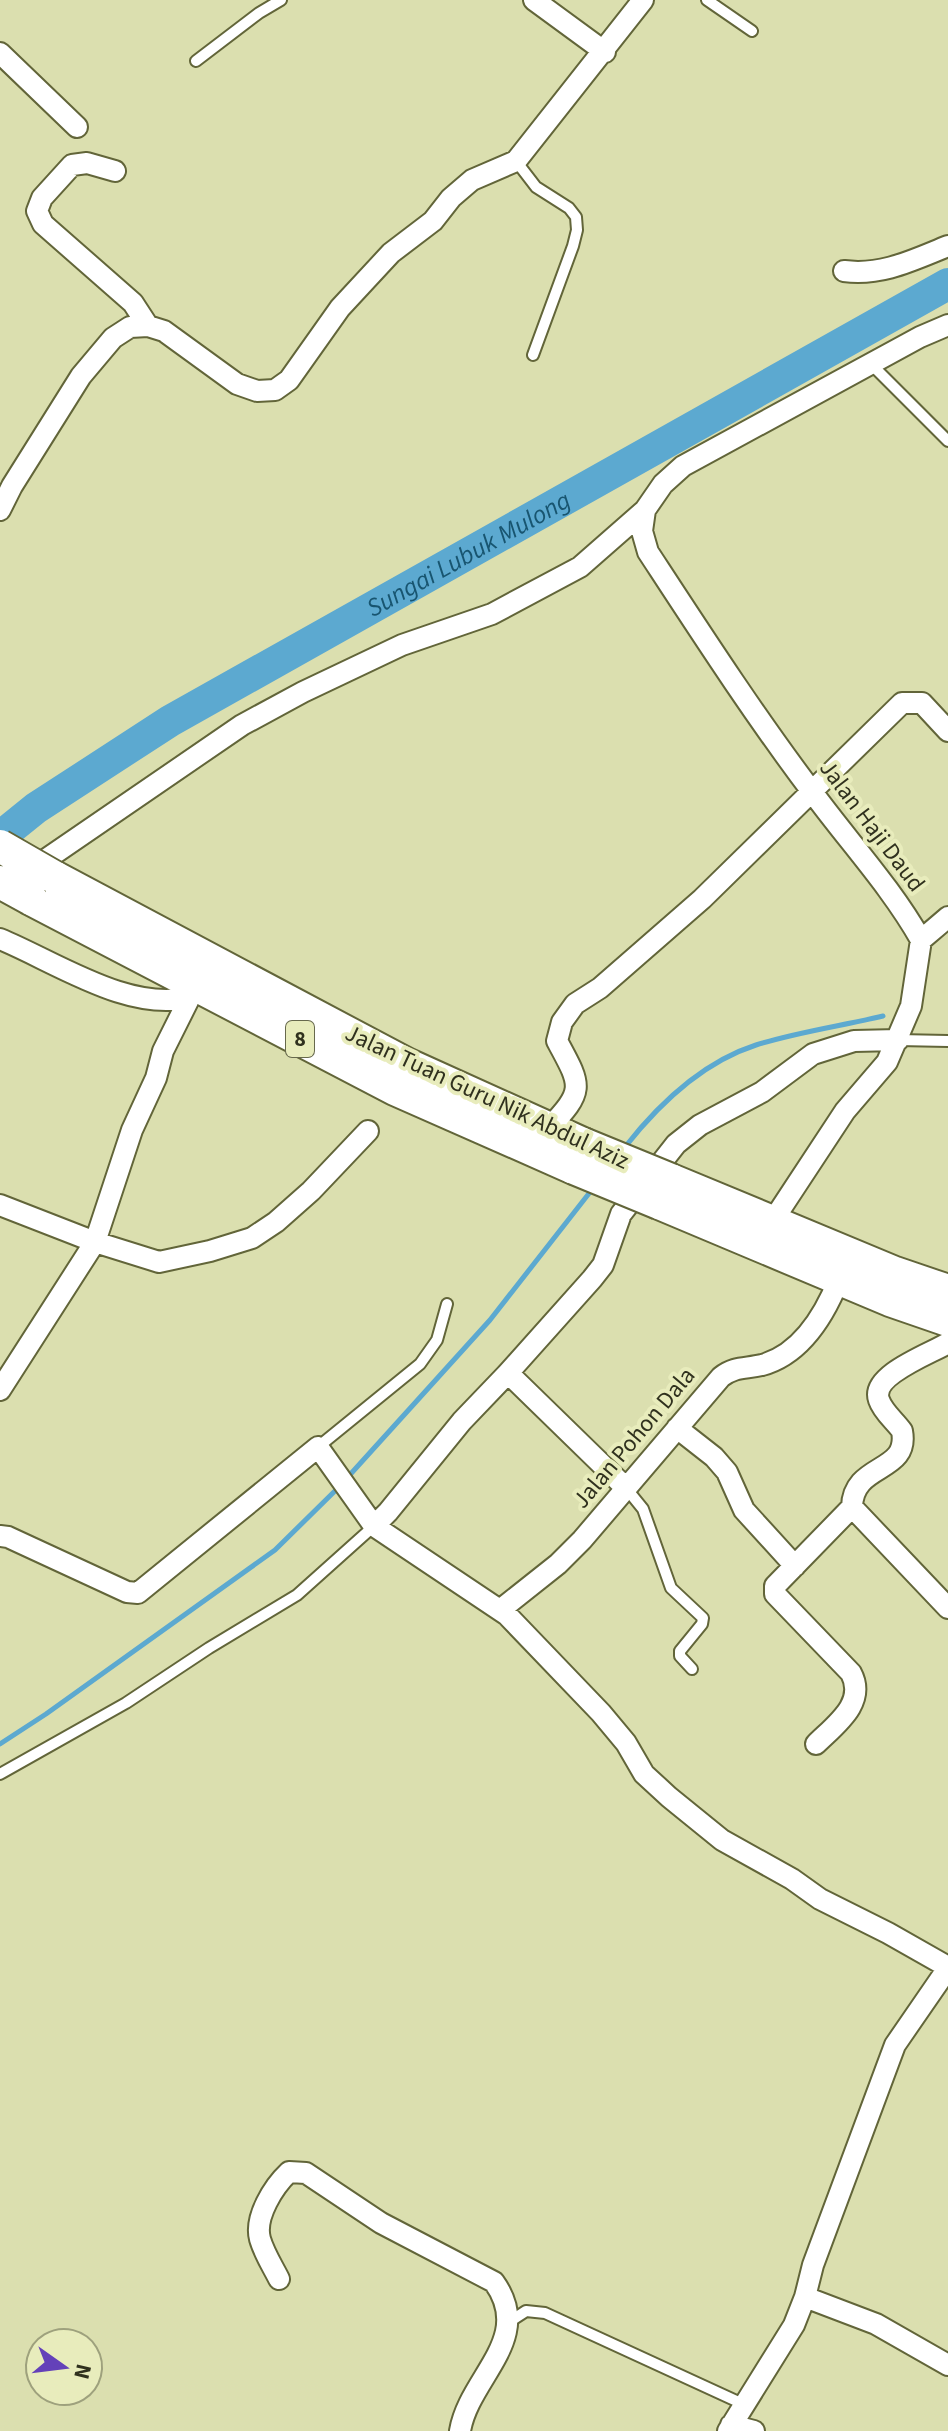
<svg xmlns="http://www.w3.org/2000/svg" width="948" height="2431" font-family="'Source Sans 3',sans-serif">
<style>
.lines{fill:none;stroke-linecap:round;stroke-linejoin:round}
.stream{stroke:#5ca9d0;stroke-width:5}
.river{stroke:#5ca9d0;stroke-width:32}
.lane-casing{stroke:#626539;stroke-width:14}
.street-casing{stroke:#626539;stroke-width:24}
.primary-casing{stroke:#626539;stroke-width:36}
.lane{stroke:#fff;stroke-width:10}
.street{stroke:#fff;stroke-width:20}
.primary{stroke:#fff;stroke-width:32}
.primary-bridge-casing{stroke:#626539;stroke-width:36;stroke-linecap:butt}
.primary-bridge{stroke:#fff;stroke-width:32}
.labels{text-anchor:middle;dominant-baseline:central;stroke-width:8;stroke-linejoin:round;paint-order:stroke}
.shield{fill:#e8ecbc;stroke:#67694d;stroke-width:2}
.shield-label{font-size:22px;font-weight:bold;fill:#30311e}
.street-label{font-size:24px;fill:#30311e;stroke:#e8ecbc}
.water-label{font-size:26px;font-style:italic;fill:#185570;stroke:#e8ecbc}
</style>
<rect width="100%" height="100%" fill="#dbdfaf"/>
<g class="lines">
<!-- stream -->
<path class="stream" d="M625,1147c33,-42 78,-85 131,-102 41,-13 85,-19 127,-29
M347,1478l143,-158 104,-133
M0,1744l46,-30 229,-164 66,-65"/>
<!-- river -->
<path class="river" id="s1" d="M0,837l36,-29 134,-87 778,-437"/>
<!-- lane casing -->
<g class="lane-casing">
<path id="lane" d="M707,0l45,31
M196,61l63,-48 22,-13
M516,161l20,26 33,21 7,9 1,13 -4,16 -40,109
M871,364l77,77
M898,1040l50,1
M318,1447l102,-83 17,-24 10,-36
M626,1488l17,21 28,79 32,30 -1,6 -22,27v5l12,13
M0,1774l126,-71 83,-55 88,-53 77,-69
M509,2322l17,-11 19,2 198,91"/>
</g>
<!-- street casing -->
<g class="street-casing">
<path id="street" d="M534,0l71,52
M0,53l77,74
M115,171l-28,-8 -15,2 -30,33 -5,13 6,13 90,79 15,23
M844,271c38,5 69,-11 104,-25
M0,510l12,-24 69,-110 32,-38 17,-11 18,-1 16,5 73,53 20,7 18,-1 14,-10 51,-72 51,-55 42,-32 18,-23 21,-18 44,-19 127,-161
M645,510l-3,21 6,21c53,81 106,163 165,241 36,49 78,94 108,147l-10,66 -24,56 -42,49 -73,111
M29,871l213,-146 61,-33 99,-47 90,-31 88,-47 65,-57 18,-26 20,-18 237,-129 28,-12
M0,939c56,23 129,74 191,58
M921,940l27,-23
M548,1129c37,-39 34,-42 9,-88l5,-19 13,-18 25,-16 102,-89 200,-196h20l26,28
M0,1205l95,37 64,20 51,-11 42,-13 24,-16 35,-31 57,-60
M508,1373l118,115
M0,1390l95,-148 37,-112 24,-52 7,-27 33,-66
M677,1428l37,29 13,15 17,38 51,56
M852,1507l96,101
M374,1526l14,-14 74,-91 46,-48 84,-94 11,-14 18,-51 55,-70 24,-19 62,-33 51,-38 41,-13 44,-1
M0,1536l8,1 119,55 11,1 180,-146 56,79 133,89 94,98 25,30 18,31 25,23 53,43 70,39 28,20 68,34 60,34
M500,1610l58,-46 24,-24 139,-163c14,-11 25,-8 41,-12 40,-11 63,-51 77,-86
M816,1744c19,-19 51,-41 35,-71l-76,-79v-8l77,-79c1,-45 58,-33 50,-76 -7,-10 -19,-19 -23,-31 -9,-25 51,-46 69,-57
M279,2279c-6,-12 -15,-26 -19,-40 -6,-22 14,-53 29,-67l17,1 75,50 113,59c41,57 -25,95 -34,149
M805,2297l71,27 72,41
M731,2425l23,6
M728,2431l66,-106 11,-28 8,-32 82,-220 53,-77"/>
</g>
<!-- primary casing -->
<g class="primary-casing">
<path id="primary" d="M54,877l352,187 177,80
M31,899l364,190 179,79
M671,1180l224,93 53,18
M659,1203l231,97 58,20"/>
</g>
<!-- lane -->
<use href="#lane" class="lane"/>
<!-- street -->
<use href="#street" class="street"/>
<!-- primary -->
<use href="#primary" class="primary"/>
<!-- primary-bridge casing -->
<g class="primary-bridge-casing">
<path id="primary-bridge" d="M0,846l54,31
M0,882l31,17
M583,1144l88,36
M574,1168l85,35"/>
</g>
<!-- primary-bridge -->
<use href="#primary-bridge" class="primary-bridge"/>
</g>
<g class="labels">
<!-- shield labels -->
<rect class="shield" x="286" y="1021" width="28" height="36" rx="6"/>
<g class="shield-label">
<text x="300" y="1039">8</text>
</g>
<!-- street labels -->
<g class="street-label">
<text transform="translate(872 826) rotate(53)">Jalan Haji Daud</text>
<text transform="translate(487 1097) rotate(25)">Jalan Tuan Guru Nik Abdul Aziz</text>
<text transform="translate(634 1438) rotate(-50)">Jalan Pohon Dala</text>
</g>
<!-- water labels -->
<g class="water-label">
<text stroke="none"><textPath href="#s1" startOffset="548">Sungai Lubuk Mulong</textPath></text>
</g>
</g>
<!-- north arrow -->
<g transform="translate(64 2367) rotate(104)"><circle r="38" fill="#e8ecbc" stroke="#9ea17d" stroke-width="2"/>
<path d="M0-6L14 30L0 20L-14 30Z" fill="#6441b9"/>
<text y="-12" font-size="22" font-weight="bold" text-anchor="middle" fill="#30311e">N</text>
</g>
</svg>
